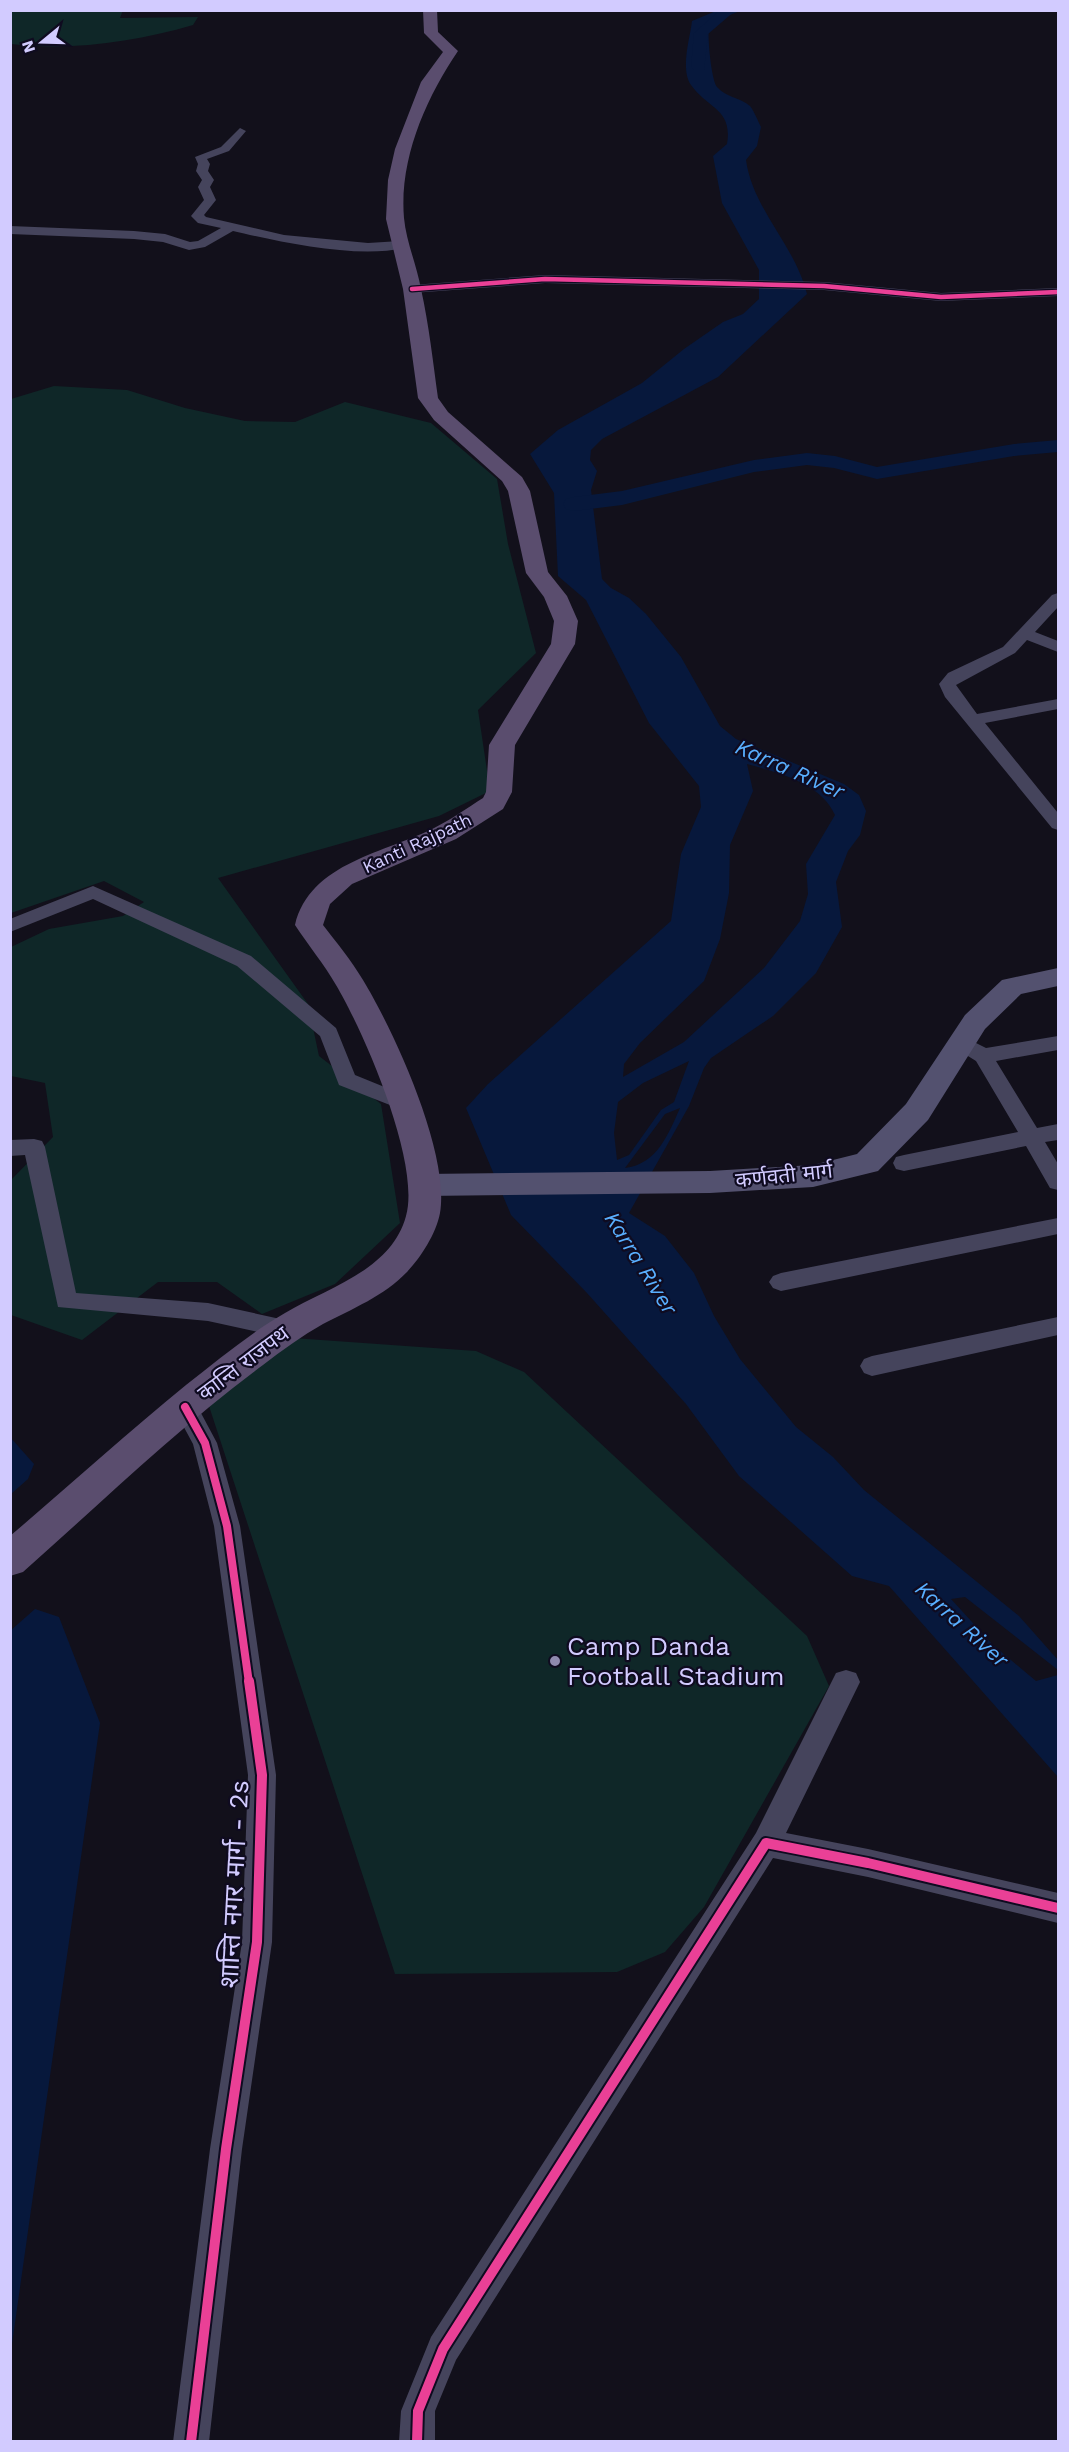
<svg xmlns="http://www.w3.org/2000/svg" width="1069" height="2452" font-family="'Work Sans','Noto Sans Devanagari',sans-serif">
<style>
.green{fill:#0f2728}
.water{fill:#07183c;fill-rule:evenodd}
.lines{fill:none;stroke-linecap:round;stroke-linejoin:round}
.river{fill:#07183c;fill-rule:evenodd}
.minor{fill:#45445c;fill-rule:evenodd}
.secondary{fill:#53516f;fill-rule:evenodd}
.primary{fill:#5a4d6e;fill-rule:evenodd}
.cycleway-far2-casing{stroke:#0f0b20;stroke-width:7}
.cycleway-far1-casing{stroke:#0f0b20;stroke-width:12}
.cycleway-casing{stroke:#0f0b20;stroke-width:14}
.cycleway-far2{stroke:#ea4096;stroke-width:4.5}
.cycleway-far1{stroke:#ea4096;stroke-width:8}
.cycleway{stroke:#ea4096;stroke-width:10}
.poi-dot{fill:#8f8aaf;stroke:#0f0b20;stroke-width:2}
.labels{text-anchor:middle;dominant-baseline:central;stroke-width:4.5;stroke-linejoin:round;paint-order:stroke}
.far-street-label{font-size:18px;fill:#d2cbff;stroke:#0f0b20}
.street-label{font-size:21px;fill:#d2cbff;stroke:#0f0b20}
.water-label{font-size:22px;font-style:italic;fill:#59afff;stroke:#0f0b20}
.near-poi-label{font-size:26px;fill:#d2cbff;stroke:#0f0b20;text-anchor:start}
.near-street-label{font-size:26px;fill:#d2cbff;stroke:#0f0b20}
</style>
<rect width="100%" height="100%" fill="#12101b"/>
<!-- green -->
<path class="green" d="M123,10l-3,8 78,-1 -5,8c-58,17 -122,26 -182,19v-33z
M54,386l73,4 58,18 60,13 50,1 50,-20 86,21 66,56 11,65 28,109 -58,57 12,81 -51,25 -221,62 90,126 11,52 62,48 19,119 -65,61 -73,30 -45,-32h-59l-76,58 -71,-25v-135l42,-43 -8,-54 -34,-7v-129l38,-18 74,-13 21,-14 -40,-21 -93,32v-514z
M293,1338l183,13 48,21 283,264 22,50 -125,221 -39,45 -48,20 -222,2 -186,-568z"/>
<!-- water -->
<path class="water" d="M716,11h24l-31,12c-2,11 2,56 8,64 8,10 24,11 33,19 4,5 8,15 11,21l-4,19 -11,14c7,50 49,85 61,134l-89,83 -116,62 -11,11 -1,10 7,11 -6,19 11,89 9,9 18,10 17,16 35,43 39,69 16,13 108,45 15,11 7,16 -6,24 -12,16 -12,31 6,45 -26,46 -43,43 -62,42 -7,10 -15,38 -60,107 36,23 29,37 20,43 26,43 56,68 37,30 31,33 155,126 39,44v10l-93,-73 -14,2 42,46 43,36 22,-6v102l-169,-191 -37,-10 -113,-100 -53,-72 -99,-111 -76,-78 -45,-107 22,-24 183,-163 10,-67 20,-47 -2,-21 -50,-63 -63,-123 -28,-24 -4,-83 -24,-39 28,-24 84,-47 42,-34 39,-27 20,-8 16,-15v-29l-37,-67 -9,-47 14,-12c6,-35 -19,-35 -36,-59 -11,-16 -1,-47 1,-64zM747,764c32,9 74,19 88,51l-29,49 2,30 -8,27 -36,47 -80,74 -61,35 1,-13 16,-21 64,-62 16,-42 9,-46 1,-48 23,-54zM689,1061l-15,41 -13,8 -32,45 -12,5 -3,-27 4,-31 25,-19zM680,1108c-12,27 -23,56 -55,60l40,-54z
M10,1437l24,27 -6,15 -17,15z
M35,1609l24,8 41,106 -89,628 -1,-720z"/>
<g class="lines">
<!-- river -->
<path class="river" d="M720,10h16l-28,24 -4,36h-10l-3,-3 3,-34z
M1058,440v12l-44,4 -137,23 -43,-11 -27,-3 -53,7 -132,33 -48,6 -8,-2 -3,-5 3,-5 8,-2 48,-6 132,-31 53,-7 28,3 42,11 137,-23z"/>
<!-- minor -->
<path class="minor" d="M240,128l6,3 -17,20 -22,8 3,5 -2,7 6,9 -4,7 6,13 -12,15 2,2 78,18 84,8 32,-2 6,4 -2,3c-47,11 -124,-6 -171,-17l-28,16 -16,3 -26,-8 -29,-3 -124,-5v-8l124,5 31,3 25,8 8,-1 23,-13 -23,-5 -7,-7 13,-16 -6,-13 4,-7 -6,-9 2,-7 -3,-7 26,-10z
M545,275l279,7 117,11 117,-5v8l-117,5 -117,-11 -279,-7 -133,10 -6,-4 6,-4z
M1058,593v14l-23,25 23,9v11l-31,-12 -12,13 -59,32 21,29 81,-15v10l-73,14 73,90v17l-6,-2 -107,-131 -6,-13 9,-11 55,-26 49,-52z
M93,886l158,70 85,72 19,47 54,22 4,5 -4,5 -7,3 -7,-3 -56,-22 -19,-49 -83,-70 -144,-67 -83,33v-13z
M962,1036l24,12 72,-12v14l-62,11 41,67 21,-4v16l-13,2 13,22v26l-8,-2 -24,-42 -122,25 -8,-2 -3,-6 3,-6 8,-2 114,-23 -42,-71 -21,-13 -3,-5 3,-5z
M34,1139l8,2 3,6 31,146 132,10 86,19 4,7 -4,7 -8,2 -78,-17 -150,-14 -33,-152 -15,1v-16z
M1058,1218v16l-277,57 -8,-3 -4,-6 4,-6 8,-3z
M1058,1317v18l-186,41 -8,-3 -4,-7 4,-7 8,-3z
M185,1397l9,3 23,43 23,83 36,249 -4,167 -30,207 -33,293h-36l37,-293 32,-207 6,-167 -34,-249 -21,-82 -20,-37 3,-7z
M846,1670l10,3 4,9 -74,151 82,16 190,44v30l-190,-46 -95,-19 -317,502 -21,51v31h-36l2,-31 30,-74 325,-504 80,-160z"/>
<!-- secondary -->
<path class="secondary" d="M1058,968v18l-37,8 -36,35 -57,91 -50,51 -65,16 -103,6 -286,3 -11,-3 -4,-8 4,-8 11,-3 286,-3 103,-6 44,-11 49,-50 59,-89 37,-35z"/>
<!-- primary -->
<path class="primary" d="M423,10h14l1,22 20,19c-32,47 -59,108 -54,167 2,23 13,48 17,71 8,36 12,73 17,109l10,14 74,65 8,14 18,81 19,24 11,25 -3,23 -60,101 -3,47 -9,17 -47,30 -104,45 -22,20 -7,21c14,18 28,35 40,55 31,51 87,173 77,233 -4,21 -19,44 -33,59 -23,24 -55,37 -84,52 -21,12 -41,26 -60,41 -85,63 -161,137 -240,207l-13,4v-40c59,-50 116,-102 176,-151 32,-25 64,-52 99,-72 43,-26 106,-42 121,-97 15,-53 -42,-184 -70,-231 -12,-21 -28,-40 -41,-60 15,-63 91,-72 141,-98 16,-8 31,-19 47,-29l3,-6 3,-47 62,-101 3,-23 -10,-24 -18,-24 -18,-82 -6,-10 -68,-61 -16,-22 -15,-109 -17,-70 2,-39 7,-31 26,-67 22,-30 -19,-19z"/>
<!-- cycleway-far2 casing -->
<g class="cycleway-far2-casing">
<path id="cycleway-far2" d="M412,289l133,-10 279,7 117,11 117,-5"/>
</g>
<!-- cycleway-far1 casing -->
<g class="cycleway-far1-casing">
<path id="cycleway-far1" d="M185,1407l20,36 22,83 22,157"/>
</g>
<!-- cycleway casing -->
<g class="cycleway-casing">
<path id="cycleway" d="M191,2442l35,-293 31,-207 5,-167 -13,-94
M417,2442l1,-31 25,-62 323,-506 102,20 190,45"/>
</g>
<!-- cycleway-far2 -->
<use href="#cycleway-far2" class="cycleway-far2"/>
<!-- cycleway-far1 -->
<use href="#cycleway-far1" class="cycleway-far1"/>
<!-- cycleway -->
<use href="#cycleway" class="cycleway"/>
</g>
<!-- markers -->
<circle class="poi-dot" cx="555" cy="1661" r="6"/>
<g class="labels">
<!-- far-street labels -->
<g class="far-street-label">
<text transform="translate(417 843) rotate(-25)">Kanti Rajpath</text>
</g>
<!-- street labels -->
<g class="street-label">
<text transform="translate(784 1175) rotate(-6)">कर्णवती मार्ग</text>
<text transform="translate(243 1363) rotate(-37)">कान्ति राजपथ</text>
</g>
<!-- water labels -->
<g class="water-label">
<text transform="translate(790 769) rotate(24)">Karra River</text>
<text transform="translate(641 1263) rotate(58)">Karra River</text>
<text transform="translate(962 1624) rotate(42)">Karra River</text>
</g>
<!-- near-poi labels -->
<g class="near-poi-label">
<text x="567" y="1646">Camp Danda<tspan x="567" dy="30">Football Stadium</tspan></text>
</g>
<!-- near-street labels -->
<g class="near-street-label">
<text transform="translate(234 1884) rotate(-87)">शान्ति नगर मार्ग - 2s</text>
</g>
</g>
<!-- border -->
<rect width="1069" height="2452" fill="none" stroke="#d2cbff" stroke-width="24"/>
<!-- north arrow -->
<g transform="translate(42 42) rotate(251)" stroke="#0f0b20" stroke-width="4.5" paint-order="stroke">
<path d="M0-4.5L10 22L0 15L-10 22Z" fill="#d2cbff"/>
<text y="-9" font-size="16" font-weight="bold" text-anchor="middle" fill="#d2cbff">N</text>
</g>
</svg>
